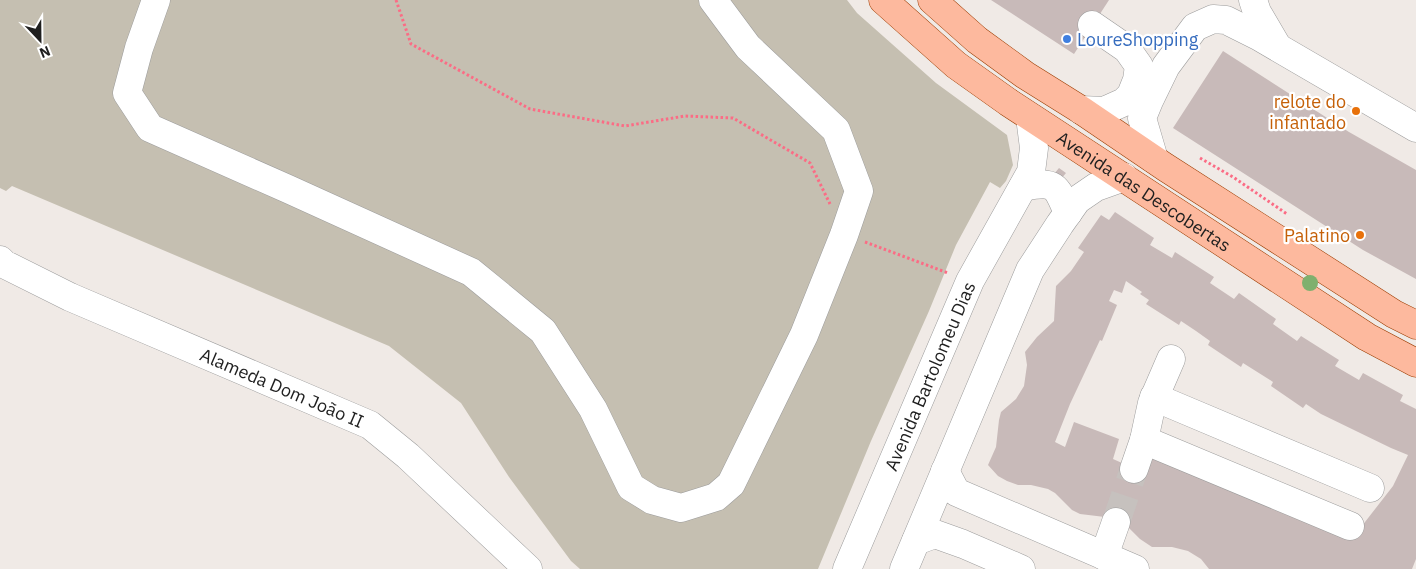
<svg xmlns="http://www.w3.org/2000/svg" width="1416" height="569" font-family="'IBM Plex Sans',sans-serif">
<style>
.construction{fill:#c5bfb1}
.building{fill:#c8bab9;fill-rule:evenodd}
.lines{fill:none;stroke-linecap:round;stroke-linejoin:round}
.minor-tunnel{stroke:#c6c1be;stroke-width:28;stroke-dasharray:28 14;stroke-linecap:butt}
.minor-casing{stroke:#9c9c9c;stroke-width:29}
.major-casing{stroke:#9b3c00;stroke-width:29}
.path{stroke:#fb6c85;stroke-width:3;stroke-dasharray:2.5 2.5;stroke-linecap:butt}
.minor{stroke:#fff;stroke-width:28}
.major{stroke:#fdb99e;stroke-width:28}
.tree{fill:#7fb06e}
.shop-dot{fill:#3f7fe0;stroke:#fff;stroke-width:2}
.food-dot{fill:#e8710a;stroke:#fff;stroke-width:2}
.labels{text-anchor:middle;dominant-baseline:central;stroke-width:4.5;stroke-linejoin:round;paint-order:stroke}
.shop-label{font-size:18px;fill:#366cbe;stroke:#fff;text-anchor:start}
.food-label{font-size:18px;fill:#c56008;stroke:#fff;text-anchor:end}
.street-label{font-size:18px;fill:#1f1f1f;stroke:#fff}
</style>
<rect width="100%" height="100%" fill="#f0eae6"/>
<!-- construction -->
<path class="construction" d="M0,0h847l10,13 79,70 71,52 6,30 -7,16 -6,7 -10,-6 -34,63 -27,66 -58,130 -53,128h-238l-9,-8 -62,-84 -48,-74 -72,-57 -377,-160 -6,5 -6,-3z"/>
<!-- building -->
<path class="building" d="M991,0h118l-35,54z
M1223,51l126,81 67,38v109l-53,-29 -190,-122z
M1059,168l7,5 -5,6 -7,-5z
M1115,212l39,26 -4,7 22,13 3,-6 39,25 -4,6 24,16 5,-6 37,26 -3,5 24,17 4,-5 38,24 -4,6 24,14 4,-7 40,22 -3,6 16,8v150l-4,10h-203l-8,-10 -13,-8 -16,-4h-20l-12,-8 -13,-13 -22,-9 -25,-3 -8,-4 -17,-17 -7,-4 -17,-4h-13l-11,-4 -9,-5 -10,-11 8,-18 3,-27 2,-8 15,-13 8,-13 3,-21 -2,-13 12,-15 17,-16 2,-35 15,-15 13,-19 -6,-4 23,-33 8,5zM1126,281l16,11 -2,2 9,6 -3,4 33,21 2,-4 15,10 14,10 -2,4 33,22 2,-4 30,19 -2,4 32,22 3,-4 15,10 70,34 17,7 -15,31 -42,54 -67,-34 -137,-57 -25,14 -9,-4 6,-20 -45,-17 -9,25 -10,-5 15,-38 30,-64 2,1 15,-36 -8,-4 5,-11 8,3z"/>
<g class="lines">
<!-- minor-tunnel -->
<path class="minor-tunnel" d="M1116,522l18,-53"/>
<!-- minor casing -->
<g class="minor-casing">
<g id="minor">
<path d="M156,0l-17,48 -12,45 23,35 138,61 183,83 72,59 50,78 38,78 21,13 29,8 35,-11 15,-13 73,-149 40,-100 15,-44 -23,-61 -88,-83 -35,-47"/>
<path d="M1253,0l4,12 20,34"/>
<path d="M1081,110l23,1 20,-9 7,-7 6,-15 2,-14 -12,-17 -35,-24"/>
<path d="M1154,159l-12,-41 7,-17 17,-35 29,-39 18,-8 13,1 32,16 158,92"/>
<path d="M1023,187c32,-6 33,-3 45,26"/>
<path id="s1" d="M0,260l4,4 66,33 300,128 38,31 120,113"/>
<path d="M1154,397l216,91"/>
<path d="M1144,440l206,86"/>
<path d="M1134,469l10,-29 8,-37 19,-44"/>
<path d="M945,471l11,21 179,77"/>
<path d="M916,541l19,-7 28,10 58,25"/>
<path d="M1104,556l12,-34"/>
<path id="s2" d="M847,569l123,-288 61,-109 3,-24 -4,-31"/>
<path d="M904,569l126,-299 30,-46 17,-24 19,-13 28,-10"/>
</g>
</g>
<!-- major casing -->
<g class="major-casing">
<g id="major">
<path id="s3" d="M883,0l73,65 52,37 359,235 49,26"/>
<path d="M932,0l45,40 48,35 56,35 84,57 229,147 22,11"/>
</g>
</g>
<!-- path -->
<path class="path" d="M396,0l15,44 119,65 95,17 60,-10 48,2 77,45 20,41
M1200,158l33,19 54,37
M865,242l83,31"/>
<!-- minor -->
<use href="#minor" class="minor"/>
<!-- major -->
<use href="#major" class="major"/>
</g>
<!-- trees -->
<circle class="tree" cx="1310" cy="283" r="8"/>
<!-- markers -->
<circle class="shop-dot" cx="1067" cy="39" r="5"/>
<g class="food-dot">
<circle cx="1356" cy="111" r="5"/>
<circle cx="1360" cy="235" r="5"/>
</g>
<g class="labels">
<!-- shop labels -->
<g class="shop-label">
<text x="1077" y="39">LoureShopping</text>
</g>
<!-- food labels -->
<g class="food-label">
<text x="1346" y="101">relote do<tspan x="1346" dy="21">infantado</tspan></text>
<text x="1350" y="235">Palatino</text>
</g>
<!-- street labels -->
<g class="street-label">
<text stroke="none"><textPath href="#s3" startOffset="324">Avenida das Descobertas</textPath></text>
<text stroke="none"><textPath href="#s2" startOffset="210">Avenida Bartolomeu Dias</textPath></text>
<text stroke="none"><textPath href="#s1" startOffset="310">Alameda Dom João II</textPath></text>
</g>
</g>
<!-- north arrow -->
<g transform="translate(40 40) rotate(158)" stroke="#ffffff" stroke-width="4" paint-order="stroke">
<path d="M0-4L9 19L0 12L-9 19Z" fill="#1f1f1f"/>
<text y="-8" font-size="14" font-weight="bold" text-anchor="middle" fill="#1f1f1f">N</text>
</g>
</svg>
